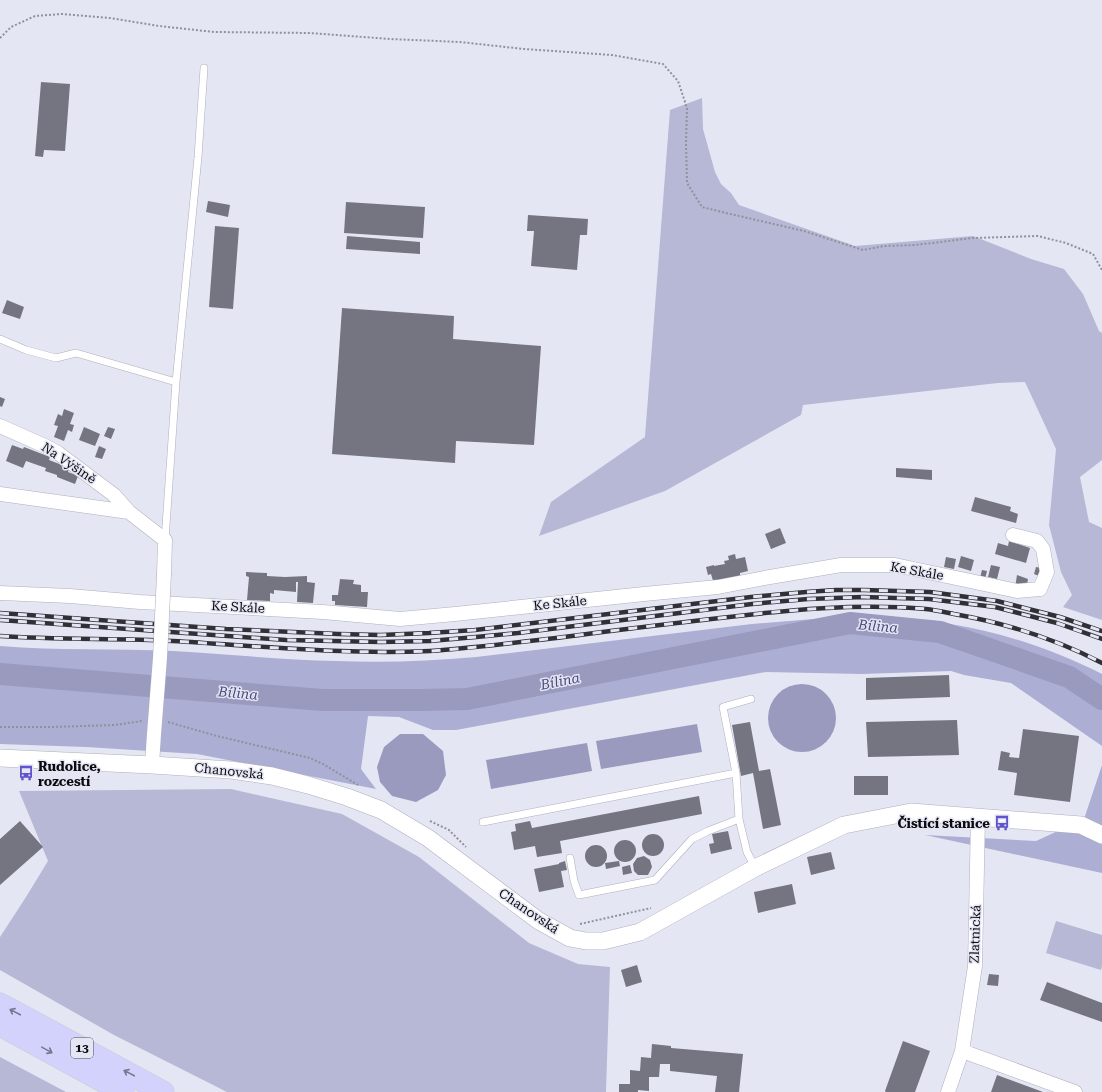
<svg xmlns="http://www.w3.org/2000/svg" width="1102" height="1092" font-family="'Roboto Serif',serif">
<style>
.green{fill:#b6b8d5}
.forest{fill:#adaed3}
.water{fill:#999abe}
.lines{fill:none;stroke-linecap:round;stroke-linejoin:round}
.river{stroke:#999abe;stroke-width:22}
.building{fill:#747581}
.service-casing{stroke:#aeafbc;stroke-width:8}
.minor-casing{stroke:#aeafbc;stroke-width:15}
.tertiary-casing{stroke:#aeafbc;stroke-width:18}
.trunk-casing{stroke:#c9c9ca;stroke-width:23}
.path{stroke:#90919b;stroke-width:2;stroke-dasharray:2 2;stroke-linecap:butt}
.service{stroke:#fff;stroke-width:7}
.minor{stroke:#fff;stroke-width:14}
.tertiary{stroke:#fff;stroke-width:17}
.trunk{stroke:#d2d2fc;stroke-width:22}
.rail-casing{stroke:#303036;stroke-width:4.5}
.rail{stroke:#e5e6f4;stroke-width:3;stroke-dasharray:9;stroke-linecap:butt}
.minor-bridge-casing{stroke:#aeafbc;stroke-width:15;stroke-linecap:butt}
.minor-bridge{stroke:#fff;stroke-width:14}
.oneway{stroke:#787891}
.labels{text-anchor:middle;dominant-baseline:central;stroke-width:3;stroke-linejoin:round;paint-order:stroke}
.shield{fill:#e5e6f4;stroke:#4c4d54;stroke-width:1}
.shield-label{font-size:12px;font-weight:bold;fill:#0b0b0f}
.street-label{font-size:13px;fill:#0b0b0f;stroke:#e5e6f4}
.poi-label{font-size:13px;font-weight:bold;fill:#0b0b0f;stroke:#e5e6f4;text-anchor:start}
.water-label{font-size:14px;font-style:italic;fill:#4a497c;stroke:#e5e6f4}
</style>
<rect width="100%" height="100%" fill="#e5e6f4"/>
<!-- green -->
<path class="green" d="M702,98l1,31 12,43 6,12 10,9 8,12 116,41 118,-10 58,23 33,10 19,25 16,37 3,2v127l-22,17 9,45 13,6v92l-39,-13 9,-12 -11,-23 -12,-47 7,-76 -31,-67 -27,1 -195,22 -2,10 -136,76 -126,45 12,-34 94,-65 25,-327z
M231,789l111,25 77,43 110,86 49,21 32,3 -4,125h-379l-113,-57 -114,-65v-33l26,-40 22,-36 -29,-70z
M1056,921l46,14v31l-1,4 -55,-17z
M0,1057l66,35h-66z"/>
<!-- forest -->
<path class="forest" d="M838,617c29,0 59,0 88,3 8,0 16,2 24,4 52,8 104,26 152,50v72l-91,-63 -47,-8 -13,-4 -89,3 -96,-2 -310,58h-23l-34,-13 -31,-1 -7,53 15,20 -179,-35 -111,-7 -86,-3v-98c58,5 115,2 173,5 54,3 109,9 164,10 46,2 93,0 139,-4l276,-33z
M1102,765v108l-177,-38 111,6 48,-22z"/>
<!-- water -->
<path class="water" d="M768 718a34 34 0 1 1 68 0a34 34 0 1 1-68 0Z
M697,724l5,28 -101,17 -5,-28z
M400,734h23l20,17 3,24 -8,15 -22,12 -24,-6 -12,-14 -3,-15 7,-20z
M587,743l5,28 -101,18 -5,-29z"/>
<g class="lines">
<!-- river -->
<path class="river" d="M0,674l323,26h99l45,-1 383,-76 90,9 129,45 33,22"/>
</g>
<!-- building -->
<path class="building" d="M41,82l29,2 -5,67 -21,-1 -1,7 -8,-1z
M208,201l22,4 -2,12 -22,-5z
M346,202l79,5 -2,31 -79,-5z
M528,215l60,4 -1,16h-7l-3,35 -46,-4 3,-35h-7z
M215,226l24,2 -6,81 -24,-2z
M347,236l73,6v12l-74,-5z
M7,300l17,7 -4,12 -18,-6z
M342,308l112,8 -1,23 88,7 -7,99 -78,-4 -1,22 -123,-9z
M0,397l5,2 -3,8 -2,-1z
M64,409l10,4 -4,11 4,1 -2,7 -4,-2 -4,11 -10,-4 4,-11 -4,-1 4,-11 4,2z
M84,427l16,7 -5,12 -16,-6z
M108,427l7,2 -4,10 -7,-3z
M12,445l11,4 1,-2 26,10 -1,3 13,5 -1,1 8,3 -1,3 10,4 -3,8 -18,-7v-2l-12,-4 1,-3 -20,-7 -3,7 -17,-7z
M99,446l7,3 -4,10 -7,-2z
M896,468l36,2v10l-36,-3z
M975,497l36,10 -1,4 8,3 -2,9 -45,-12z
M780,528l6,15 -15,6 -6,-15z
M1009,541l21,7 -4,15 -31,-9 3,-11 10,3z
M735,554l1,5 9,-2 3,14 -8,2v3l-26,8 -3,-10 -3,1 -2,-8 8,-2v1l11,-2 -1,-3 5,-1 -1,-4z
M961,556l13,4 -3,11 -13,-4z
M946,557l10,2 -2,10 -10,-2z
M991,565l9,2 -3,12 -9,-2z
M1036,567l6,1 -3,8 -5,-2z
M982,570l5,1 -3,12 -5,-1z
M246,572l21,1v3l18,1 22,-1v6l8,1 -2,20 -16,-1 1,-20h-2v10l-22,-2v4l-4,-1v8l-23,-1 2,-23 -3,-1z
M1017,575l11,4 -2,11 -11,-2z
M340,579l14,1 -1,4 8,1v7h7l-1,15 -32,-2v-4h-3v-6h6z
M949,675l1,22 -84,3v-22z
M957,720l2,35 -91,2 -2,-35z
M750,722l9,49 11,-2 11,56 -18,4 -10,-56 -12,3 -9,-51z
M1023,729l56,7 -9,66 -56,-7 3,-22 -19,-3 3,-19 9,2 -1,4 10,1z
M854,776h34v19h-34z
M699,796l3,18 -142,27 2,12 -25,4 -2,-11 -21,4 -3,-18 5,-1 -1,-7 15,-3 2,7z
M20,821l23,26 -43,38v-46z
M728,831l4,18 -21,5 -2,-10 5,-1 -2,-9z
M642 845a11 11 0 1 1 22 0a11 11 0 1 1-22 0Z
M614 851a11 11 0 1 1 22 0a11 11 0 1 1-22 0Z
M585 856a11 11 0 1 1 22 0a11 11 0 1 1-22 0Z
M831,852l4,17 -24,6 -4,-18z
M644,856l6,4 2,7 -4,8h-10l-4,-4 -1,-7 4,-6z
M565,861l2,9 -6,1 3,16 -25,5 -5,-23 25,-5v-1z
M619,861l1,5 -14,3 -1,-6z
M630,865l2,8 -9,2 -1,-8z
M792,884l4,20 -38,9 -4,-21z
M637,965l5,17 -16,5 -5,-17z
M989,974l10,1 -1,11 -11,-1z
M1047,982l55,21v19l-62,-22z
M903,1041l27,10 -15,41h-29l-1,-1z
M652,1044l19,2v2l72,6 -4,38h-24l2,-16 -47,-5v-7h-10l-1,13h-10v14l-11,-1v2h-19v-8h11v-14l10,1 1,-14 10,1z
M997,1075l46,17h-52z"/>
<g class="lines">
<!-- service casing -->
<g class="service-casing">
<path id="service" d="M0,339l26,11 30,8 20,-5 100,29 -11,158
M176,382l22,-225 6,-89
M751,699l-28,8 13,66 3,46 8,33 8,15
M483,822l253,-49
M570,858l4,23 5,14 76,-15 37,-41 16,-8 31,-12"/>
</g>
<!-- minor casing -->
<g class="minor-casing">
<path id="minor" d="M0,426l45,20 13,7 56,42 15,17
M0,494l129,18 36,28 -1,34
M0,593l70,3 70,6 183,10 77,7 55,-5 189,-20 74,-7 46,-9 77,-13h54l122,26 23,-2 7,-17 -4,-23 -6,-8 -24,-6
M152,765l2,-31
M978,817l-3,149 -13,85 113,41
M948,1092l14,-41"/>
</g>
<!-- tertiary casing -->
<g class="tertiary-casing">
<path id="tertiary" d="M0,758l152,7 79,5 41,6 36,9 39,12 34,13 47,28 111,83 31,17 16,3h17l37,-9 115,-64 89,-43 67,-13 170,13 21,10"/>
</g>
<!-- trunk casing -->
<g class="trunk-casing">
<path id="trunk" d="M0,1004l163,88
M0,1025l123,67"/>
</g>
<!-- path -->
<path class="path" d="M0,38l11,-11 24,-11 27,-2 48,4 49,8 55,6 96,1 80,6 70,3 64,7 88,6 51,9 15,17 9,27 -1,36 1,39 15,24 24,6 78,18 59,19 21,-4 31,-1 58,-7 65,-2 28,7 27,11 9,16
M168,722l49,14 93,22 13,6 35,21
M0,727h50l65,-2 27,-4
M430,821l19,9 17,17
M580,924l71,-16"/>
<!-- service -->
<use href="#service" class="service"/>
<!-- minor -->
<use href="#minor" class="minor"/>
<!-- tertiary -->
<use href="#tertiary" class="tertiary"/>
<!-- trunk -->
<use href="#trunk" class="trunk"/>
<!-- rail casing -->
<g class="rail-casing">
<path id="rail" d="M0,613l226,16 112,5 43,1 48,-2 46,-3 276,-33 55,-5 30,-2h28l66,2 67,9 63,16 42,14
M0,620l286,20 95,2 49,-1 46,-4 42,-4 234,-29 56,-5 55,-2 66,2 66,8 62,16 45,16
M0,636c58,4 116,2 173,5 86,5 171,14 257,10 45,-3 90,-9 134,-14 52,-7 104,-13 156,-19 68,-8 137,-15 206,-9 9,1 18,3 28,5 51,9 102,25 148,49"/>
</g>
<!-- rail -->
<use href="#rail" class="rail"/>
<!-- minor-bridge casing -->
<g class="minor-bridge-casing">
<path id="minor-bridge" d="M154,734l6,-76 4,-84"/>
</g>
<!-- minor-bridge -->
<use href="#minor-bridge" class="minor-bridge"/>
</g>
<!-- one-way arrows -->
<defs><path id="oneway-shaft" d="M-6 0H5M1.5-3L5.5 0L1.5 3" fill="none" stroke-width="1.6" stroke-linecap="round" stroke-linejoin="round"/></defs>
<g class="oneway">
<use href="#oneway-shaft" transform="translate(15 1012) rotate(-152)"/>
<use href="#oneway-shaft" transform="translate(47 1050) rotate(29)"/>
<use href="#oneway-shaft" transform="translate(129 1073) rotate(-152)"/>
</g>
<!-- icons -->
<defs>
<g id="bus-bare" transform="scale(1.2)"><path d="M-5-6H5V4H4V6H2V4H-2V6H-4V4H-5ZM-3.5-4V0h7V-4ZM-3.5 1.2v1.5H-2V1.2ZM2 1.2v1.5H3.5V1.2Z" fill="#6153cc" stroke="#e5e6f4" stroke-width="2.5" paint-order="stroke"/></g>
</defs>
<g fill-rule="evenodd">
<use href="#bus-bare" x="26" y="773"/>
<use href="#bus-bare" x="1002" y="823"/>
</g>
<g class="labels">
<!-- shield labels -->
<rect class="shield" x="71" y="1038" width="22" height="20" rx="3"/>
<g class="shield-label">
<text x="82" y="1048">13</text>
</g>
<!-- street labels -->
<g class="street-label">
<text transform="translate(69 463) rotate(34)">Na Výšině</text>
<text transform="translate(917 571) rotate(10)">Ke Skále</text>
<text transform="translate(560 603) rotate(-6)">Ke Skále</text>
<text transform="translate(238 607) rotate(3)">Ke Skále</text>
<text transform="translate(229 771) rotate(6)">Chanovská</text>
<text transform="translate(529 911) rotate(34)">Chanovská</text>
<text transform="translate(975 934) rotate(-88)">Zlatnická</text>
</g>
<!-- poi labels -->
<g class="poi-label">
<text x="38" y="766">Rudolice,<tspan x="38" dy="15">rozcestí</tspan></text>
<text x="990" y="823" text-anchor="end">Čistící stanice</text>
</g>
<!-- water labels -->
<g class="water-label">
<text transform="translate(878 626) rotate(5)">Bílina</text>
<text transform="translate(560 681) rotate(-11)">Bílina</text>
<text transform="translate(238 693) rotate(5)">Bílina</text>
</g>
</g>
</svg>
